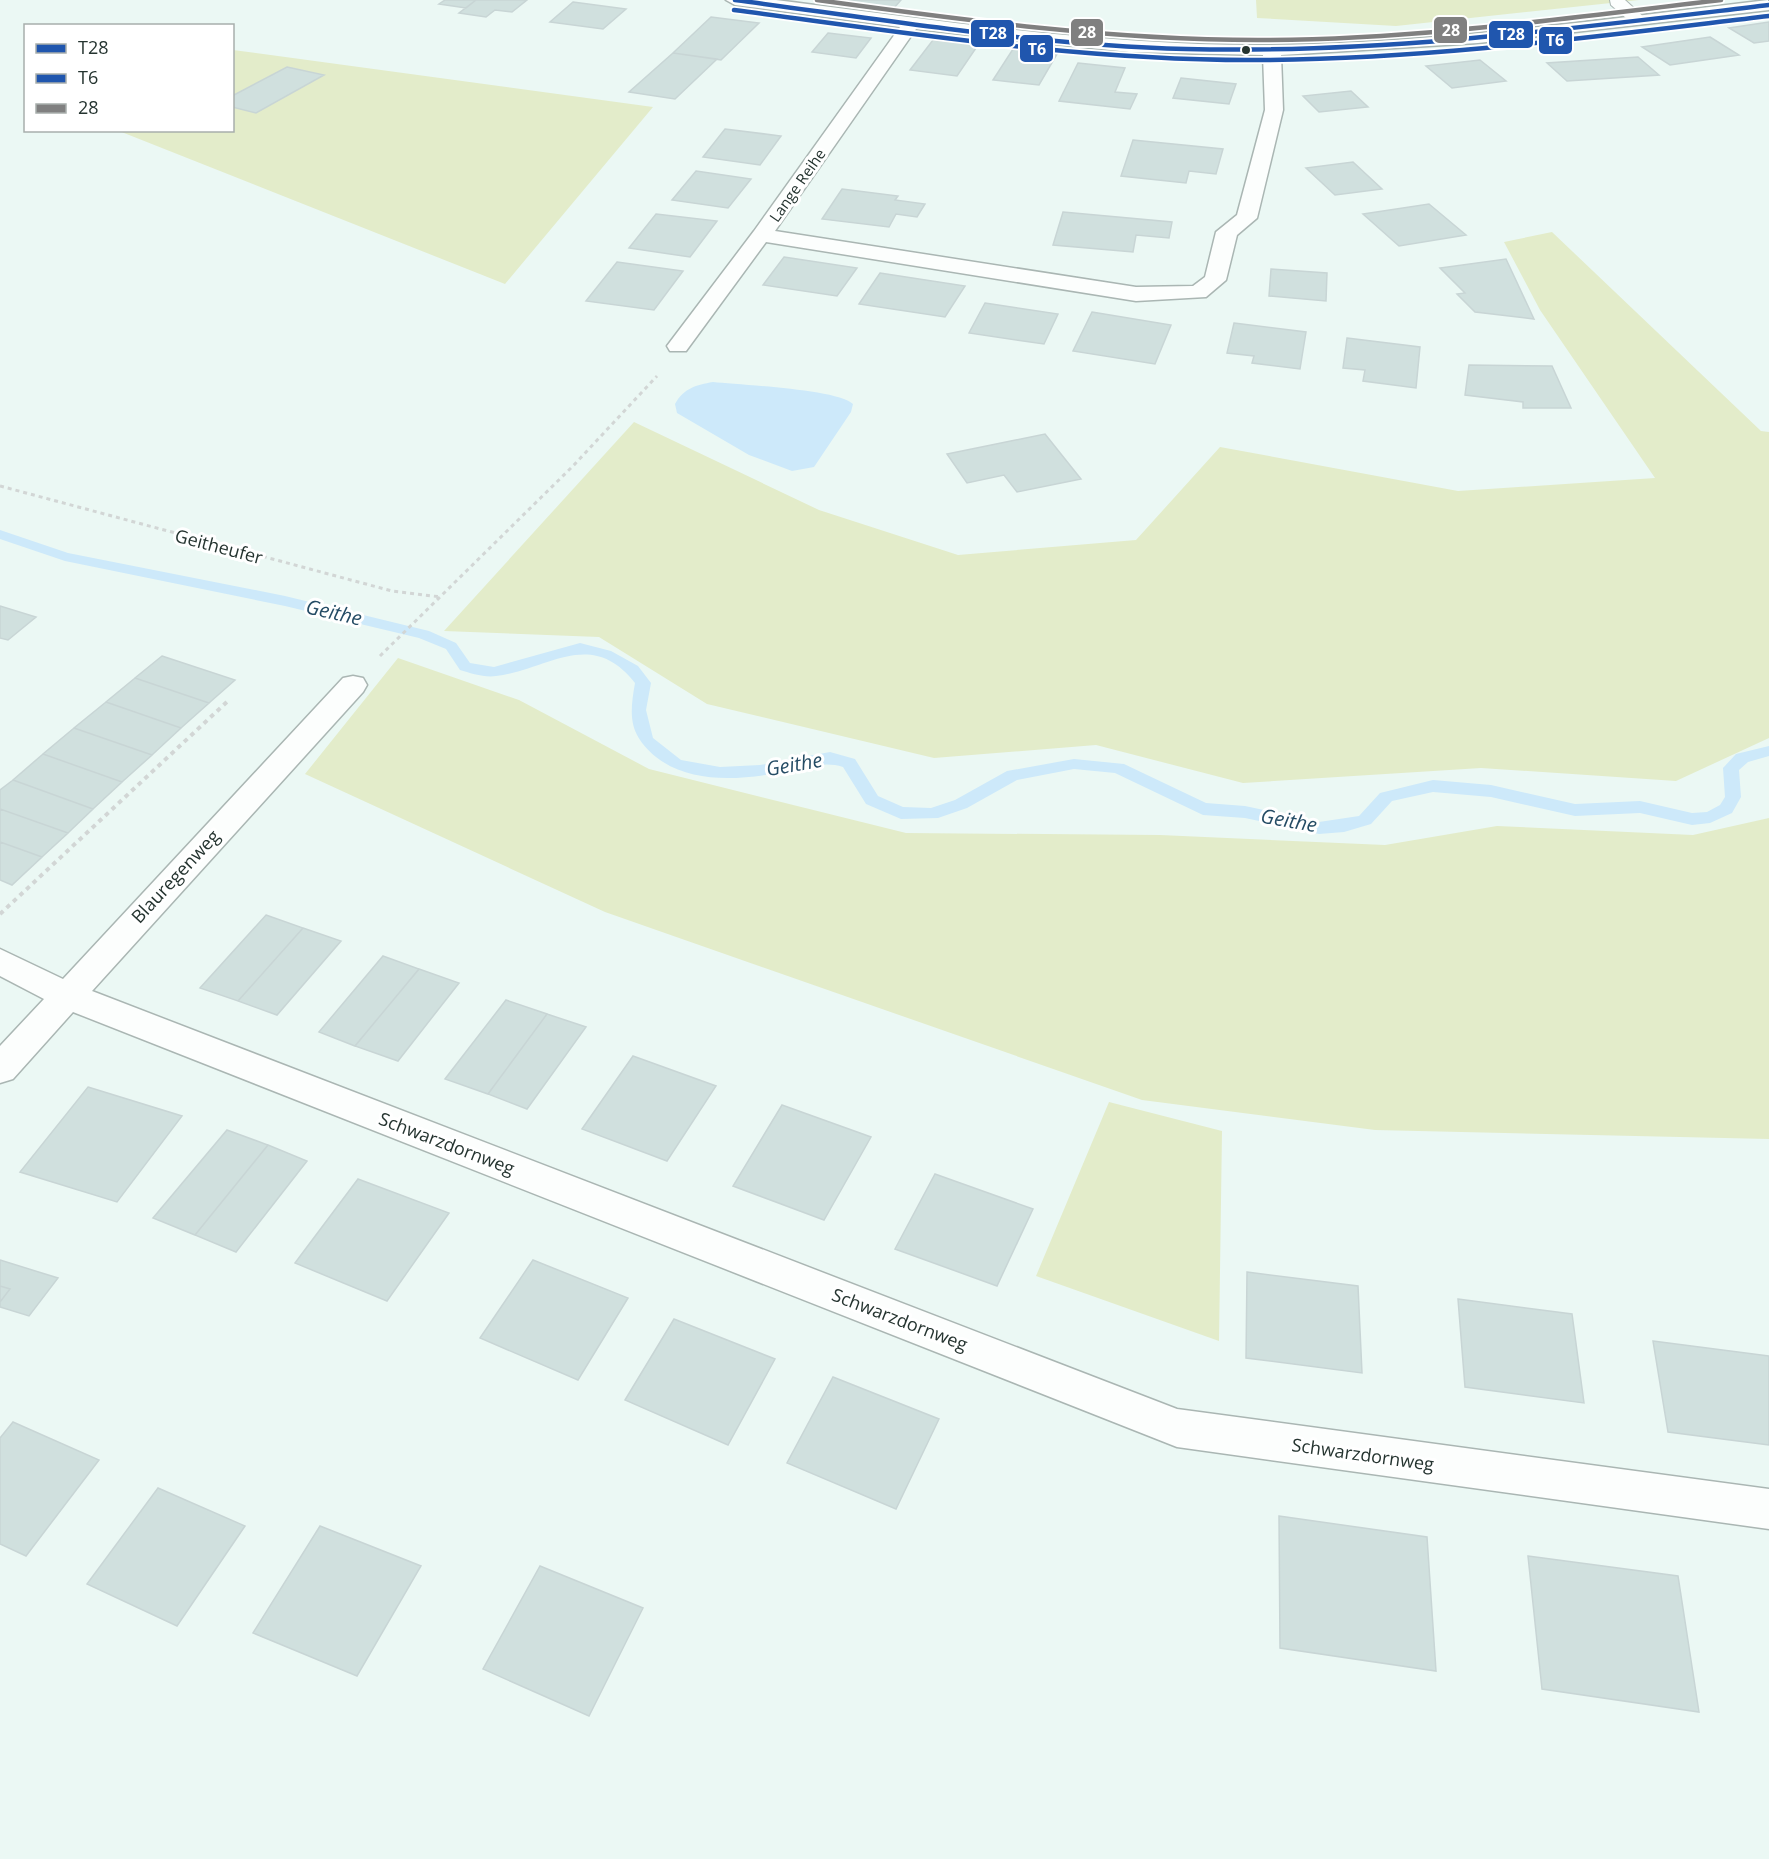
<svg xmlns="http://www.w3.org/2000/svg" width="1769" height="1859" font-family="'Open Sans',sans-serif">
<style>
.green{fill:#e3ecca}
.water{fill:#cde9fa}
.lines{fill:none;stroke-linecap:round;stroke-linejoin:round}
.stream{fill:#cde9fa;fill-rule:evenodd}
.building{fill:#d0e0de;stroke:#c8d5d5;stroke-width:1.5}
.service-casing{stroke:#aab6b3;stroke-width:2}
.minor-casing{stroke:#aab6b3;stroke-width:3}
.path-far1{stroke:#d2d6d5;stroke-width:3;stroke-dasharray:4 4;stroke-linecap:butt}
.path{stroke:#d2d6d5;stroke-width:4;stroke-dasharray:4.5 4.5;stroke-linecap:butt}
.service{fill:#fcfefd;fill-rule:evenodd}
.minor{fill:#fcfefd;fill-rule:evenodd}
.bus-1-casing{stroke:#fff;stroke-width:8}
.bus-2-casing{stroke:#fff;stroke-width:8}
.bus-3-casing{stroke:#fff;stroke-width:8}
.bus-1{stroke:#2056ae;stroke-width:4.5}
.bus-2{stroke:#2056ae;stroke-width:4.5}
.bus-3{stroke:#808080;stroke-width:4.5}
.bus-dot{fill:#253430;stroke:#fff;stroke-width:2}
.labels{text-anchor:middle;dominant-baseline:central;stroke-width:6;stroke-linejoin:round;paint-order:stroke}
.far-street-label{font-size:15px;fill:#253430;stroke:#fff}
.street-label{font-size:18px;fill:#253430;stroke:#fff}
.water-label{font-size:20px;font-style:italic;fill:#254c65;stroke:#fff}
.line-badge{stroke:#fff;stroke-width:2}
.badge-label{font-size:16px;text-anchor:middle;font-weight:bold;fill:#fff}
</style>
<rect width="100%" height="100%" fill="#ebf8f4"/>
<!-- green -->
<path class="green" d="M1256,0h383l-243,26 -139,-8z
M233,50l420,57 -148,177 -386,-153 113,-1z
M1552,232l209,199 8,1v306l-93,43 -195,-13 -238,15 -147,-38 -162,13 -227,-54 -108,-67 -155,-6 190,-209 185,88 139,45 178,-15 84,-93 238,44 197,-13 -115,-168 -36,-68z
M398,658l121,42 130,69 257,64 254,2 225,10 112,-19 196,9 76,-17v321l-394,-9 -233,-30 -537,-188 -300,-138z
M1109,1102l113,29 -3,210 -183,-65z"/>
<!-- water -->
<path class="water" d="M713,382c27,3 124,7 140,22l-2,8 -37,55 -22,4 -43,-16 -72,-42 -2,-9c9,-16 21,-19 38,-22z"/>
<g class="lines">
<!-- stream -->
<path class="stream" d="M0,530l68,23 217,43 144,35 27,12 14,20 24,4 86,-24 31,8 27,15 13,17 -5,27 7,28 28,22 39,7 40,-2 70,-13 25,7 23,37 25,11 28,1 24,-8 52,-29 67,-12 50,5 82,39 39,3 74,16 40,-6 21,-23 53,-13 58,5 84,19 65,-3 52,12 15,-1 13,-7 5,-8 -2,-29 13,-14 33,-8v10l-21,6 -9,8 2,27 -9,16 -22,10 -18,2 -52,-12 -65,3 -84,-19 -58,-5 -41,9 -21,23 -27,8 -25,2 -74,-16 -42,-3 -88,-42 -41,-4 -57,11 -50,28 -29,10 -37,1 -35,-15 -23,-37c-18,-6 -35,0 -54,4 -43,8 -96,15 -133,-14 -27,-23 -27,-40 -21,-74 -44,-56 -87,-13 -139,-7 -11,2 -26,-3 -36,-6l-14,-21 -27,-11 -134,-32 -220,-45 -65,-22z"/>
</g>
<!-- building -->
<path class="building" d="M445,0h31l-10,8 -27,-4z
M476,0h51l-15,12 -17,-2 -9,7 -27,-4z
M841,0h60l-7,8 -55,-6z
M573,2l53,7 -23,20 -53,-7z
M711,17l48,6 -38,37 -48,-7z
M1769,22v19l-15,2 -25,-15z
M828,33l43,5 -15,20 -44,-6z
M1710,37l29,18 -69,10 -28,-18z
M933,40l45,5 -21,31 -47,-6z
M1013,49l44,5 -18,31 -46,-5z
M673,53l44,6 -42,40 -46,-7z
M1638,57l21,18 -92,6 -20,-18z
M1480,60l26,21 -54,7 -26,-22z
M1078,63l47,5 -10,24 22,2 -7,15 -71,-8z
M287,67l37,8 -68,38 -24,-6v-11z
M1181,78l55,6 -7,20 -56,-6z
M1351,91l17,16 -49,5 -16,-16z
M725,129l56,7 -21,29 -57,-8z
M1133,140l90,9 -7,25 -27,-3 -3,12 -65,-7z
M1353,162l29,27 -47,6 -29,-27z
M696,171l55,8 -23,29 -56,-8z
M842,189l56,7 -3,4 30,4 -8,13 -21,-3 -7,13 -67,-8z
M1429,204l37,31 -67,11 -36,-32z
M1063,212l109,10 -3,16 -33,-3 -3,17 -80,-7z
M656,214l61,7 -27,36 -61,-9z
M784,257l73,11 -20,28 -74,-11z
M1506,259l28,60 -59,-7 -18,-18 8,-1 -25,-25z
M617,262l66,9 -29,39 -68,-9z
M1271,269l56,4 -1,28 -57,-5z
M880,273l85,13 -20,31 -86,-13z
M985,303l73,11 -14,30 -75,-11z
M1092,312l79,13 -16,39 -82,-13z
M1234,323l72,9 -6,37 -48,-6 2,-7 -27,-3z
M1347,338l73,9 -4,41 -53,-7 2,-11 -22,-2z
M1469,365l83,1 19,42h-48v-6l-58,-7z
M1045,434l36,45 -64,13 -13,-17 -37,8 -20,-29z
M0,606l36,11 -28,23 -8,-2z
M162,656l73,24 -26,23 -74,-25z
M135,678l74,25 -28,25 -75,-26z
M106,702l75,26 -29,27 -78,-27z
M74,728l78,27 -30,27 -79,-28z
M43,754l79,28 -29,27 -80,-29z
M13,780l80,29 -25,24 -68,-24v-19z
M0,809l68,24 -26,24 -42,-15z
M0,842l42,15 -30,28 -12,-5z
M266,915l37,13 -65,73 -38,-13z
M303,928l38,13 -64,74 -39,-14z
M383,956l36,13 -64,77 -36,-14z
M419,969l40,14 -61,78 -43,-15z
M506,1000l41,14 -59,80 -43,-15z
M547,1014l39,13 -59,82 -39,-15z
M633,1056l83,30 -49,75 -85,-32z
M88,1087l94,29 -65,86 -97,-30z
M782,1105l89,32 -47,83 -91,-34z
M227,1130l41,15 -73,90 -42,-17z
M268,1145l39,16 -71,91 -41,-17z
M935,1174l98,35 -36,77 -102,-37z
M358,1179l91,34 -62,88 -92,-38z
M0,1260l58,18 -29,38 -29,-9v-5l10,-13 -10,-3z
M533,1260l95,38 -50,82 -98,-42z
M1247,1272l111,14 4,87 -116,-15z
M0,1286l10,3 -10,13z
M1458,1299l114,15 12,89 -119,-16z
M674,1319l101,40 -47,86 -103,-45z
M1653,1341l116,15v89l-101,-13z
M833,1377l106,42 -43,90 -109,-46z
M13,1422l86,38 -73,96 -26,-12v-106z
M158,1488l87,38 -68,100 -90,-42z
M1279,1516l148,21 9,134 -156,-23z
M320,1526l101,40 -64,110 -104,-43z
M1528,1556l150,20 21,136 -157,-23z
M540,1566l103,42 -54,108 -106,-47z"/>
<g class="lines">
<!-- service casing -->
<g class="service-casing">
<path id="service" d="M1610,0h15l22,20 -2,4h-12l-22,-19z"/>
</g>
<!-- minor casing -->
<g class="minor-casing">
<path id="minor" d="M726,0h50c160,20 320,45 483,45 170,-1 340,-25 509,-45l1,10 -291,33 -197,12 2,55 -26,108 -20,17 -11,45 -20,17 -70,4 -370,-59 -80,109h-16l-3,-5 87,-115 146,-204 -165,-22zM916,29l213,23 134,3 2,55 -28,105 -21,17 -11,45 -12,9 -57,1 -361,-56z
M353,676l10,2 4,7 -4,7 -271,299 1085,418 592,80v40l-592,-82 -1104,-435 -60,67 -13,4v-37l44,-47 -44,-23v-27l63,30 280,-301z"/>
</g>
<!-- path-far1 -->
<path class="path-far1" d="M0,486l392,105 49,6
M380,656l193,-190 84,-90"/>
<!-- path -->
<path class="path" d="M0,914l230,-215"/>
<!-- service -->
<use href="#service" class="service"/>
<!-- minor -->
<use href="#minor" class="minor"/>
<!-- bus-1 casing -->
<g class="bus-1-casing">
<path id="bus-1" d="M735,0c150,20 300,45 451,49 196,5 390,-21 583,-44"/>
</g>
<!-- bus-2 casing -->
<g class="bus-2-casing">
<path id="bus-2" d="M734,10c175,23 348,51 525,50 171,-1 341,-24 510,-44"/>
</g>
<!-- bus-3 casing -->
<g class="bus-3-casing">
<path id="bus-3" d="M817,0c146,20 293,40 441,40 155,0 309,-22 463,-40"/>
</g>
<!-- bus-1 -->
<use href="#bus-1" class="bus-1"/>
<!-- bus-2 -->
<use href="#bus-2" class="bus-2"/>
<!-- bus-3 -->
<use href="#bus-3" class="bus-3"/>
</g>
<!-- markers -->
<circle class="bus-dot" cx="1246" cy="50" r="5"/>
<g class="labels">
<!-- far-street labels -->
<g class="far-street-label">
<text transform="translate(797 185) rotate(-55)">Lange Reihe</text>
</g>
<!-- street labels -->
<g class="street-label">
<text transform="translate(219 546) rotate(15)">Geitheufer</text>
<text transform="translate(175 876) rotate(-47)">Blauregenweg</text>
<text transform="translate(447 1143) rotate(21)">Schwarzdornweg</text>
<text transform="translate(900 1319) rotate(21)">Schwarzdornweg</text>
<text transform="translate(1363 1454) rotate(8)">Schwarzdornweg</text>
</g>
<!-- water labels -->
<g class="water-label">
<text transform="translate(334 612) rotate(13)">Geithe</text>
<text transform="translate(794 764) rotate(-10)">Geithe</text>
<text transform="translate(1289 820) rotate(10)">Geithe</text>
</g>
</g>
<g class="line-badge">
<rect x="1433" y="16" width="35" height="28" rx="6" fill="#808080"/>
<rect x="1070" y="18" width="34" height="29" rx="6" fill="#808080"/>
<rect x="970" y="19" width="45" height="29" rx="6" fill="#2056ae"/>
<rect x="1488" y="20" width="46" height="29" rx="6" fill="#2056ae"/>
<rect x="1538" y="26" width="35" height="29" rx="6" fill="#2056ae"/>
<rect x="1019" y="34" width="35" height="29" rx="6" fill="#2056ae"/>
</g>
<g class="badge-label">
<text x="1451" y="36">28</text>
<text x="1087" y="38">28</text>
<text x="993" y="39">T28</text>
<text x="1511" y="40">T28</text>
<text x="1555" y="46">T6</text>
<text x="1037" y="55">T6</text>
</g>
<!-- legend -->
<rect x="24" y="24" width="210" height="108" fill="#ffffff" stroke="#a8aeac" stroke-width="1.5"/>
<rect x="36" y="44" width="30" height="9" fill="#2056ae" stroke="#a8aeac" stroke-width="1.5"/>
<text x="78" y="54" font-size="18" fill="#253430">T28</text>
<rect x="36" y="74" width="30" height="9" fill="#2056ae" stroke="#a8aeac" stroke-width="1.5"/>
<text x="78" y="84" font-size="18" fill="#253430">T6</text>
<rect x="36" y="104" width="30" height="9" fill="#808080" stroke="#a8aeac" stroke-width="1.5"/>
<text x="78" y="114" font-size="18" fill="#253430">28</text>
</svg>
